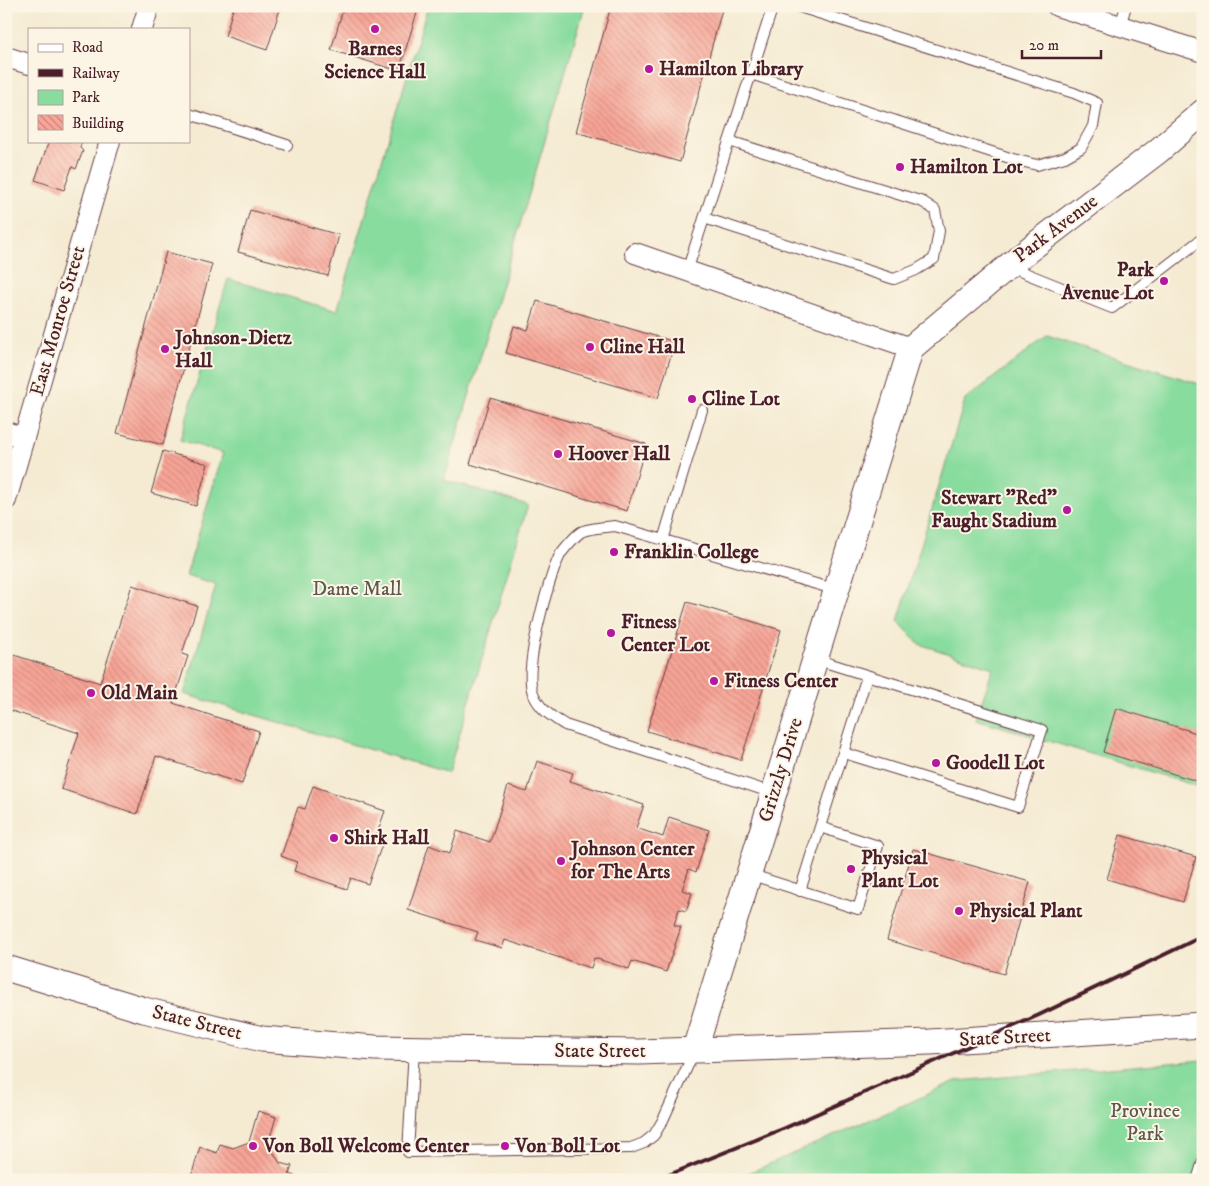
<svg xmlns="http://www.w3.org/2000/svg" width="1209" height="1186" font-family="'IM FELL DW Pica',serif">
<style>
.green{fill:#88dc9e;stroke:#697e64}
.building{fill:url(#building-back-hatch)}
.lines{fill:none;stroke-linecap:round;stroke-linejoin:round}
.service-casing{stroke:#643e44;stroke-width:12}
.minor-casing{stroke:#643e44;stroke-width:22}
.tertiary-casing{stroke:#643e44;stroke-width:27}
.service{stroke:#fff;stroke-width:10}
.minor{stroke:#fff;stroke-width:20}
.tertiary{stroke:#fff;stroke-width:25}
.rail{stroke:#4a1f2b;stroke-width:4}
.poi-dot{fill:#b5179e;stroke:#fcf5e5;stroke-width:2}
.labels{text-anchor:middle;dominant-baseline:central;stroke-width:4;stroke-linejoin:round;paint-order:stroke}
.poi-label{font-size:20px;font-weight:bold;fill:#4a1f2b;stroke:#fcf5e5;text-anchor:start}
.street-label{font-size:20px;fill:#4a1f2b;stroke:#fcf5e5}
.park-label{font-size:20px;fill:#5d584e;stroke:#fcf5e5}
</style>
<defs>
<pattern id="building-back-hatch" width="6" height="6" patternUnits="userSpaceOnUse" patternTransform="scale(1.25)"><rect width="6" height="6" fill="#f8a597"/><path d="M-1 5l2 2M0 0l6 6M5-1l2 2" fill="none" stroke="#cb867b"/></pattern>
</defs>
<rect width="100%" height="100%" fill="#fcf5e5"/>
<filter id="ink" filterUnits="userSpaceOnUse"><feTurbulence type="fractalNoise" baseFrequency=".02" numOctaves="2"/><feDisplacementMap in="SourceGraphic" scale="10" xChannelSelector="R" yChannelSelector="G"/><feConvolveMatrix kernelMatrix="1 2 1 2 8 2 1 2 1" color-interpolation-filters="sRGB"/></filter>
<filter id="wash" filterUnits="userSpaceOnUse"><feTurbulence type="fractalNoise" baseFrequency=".0096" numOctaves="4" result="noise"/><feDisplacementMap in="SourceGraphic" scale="20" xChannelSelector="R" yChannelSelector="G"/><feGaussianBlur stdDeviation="1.12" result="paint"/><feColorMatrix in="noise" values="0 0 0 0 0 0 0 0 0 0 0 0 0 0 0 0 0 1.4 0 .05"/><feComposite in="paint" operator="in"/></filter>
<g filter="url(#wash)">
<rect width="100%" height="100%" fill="#f5ebd3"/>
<!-- green -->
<path class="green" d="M428,6h157l-141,474 84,25 -80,268 -264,-79 32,-109 -30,-9 37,-123 -43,-13 48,-161 109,32z
M1047,336l156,49v403l-227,-69 17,-51 -74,-24 -21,-23 67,-221z
M1203,1060v120h-470l225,-99z"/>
<g id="blocks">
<!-- building -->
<path class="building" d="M234,6h47l-14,44 -42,-14z
M344,6h75l-20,65 -68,-21z
M611,6h112l-43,156 -104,-30z
M49,141h33l-2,7 3,3 -7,18 -4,-2 -8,23 -29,-10z
M250,210l89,25 -11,41 -90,-24z
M166,252l46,12 -49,181 -46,-12z
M537,301l138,41 -17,56 -152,-45 8,-27 14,4z
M490,398l156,46 -19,67 -157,-47z
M163,451l45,13 -12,42 -45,-13z
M132,585l65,21 -15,48 6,2 -15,47 86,28 -17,53 -86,-28 -19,58 -76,-25 18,-56 -73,-24v-50l2,-6 92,30z
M687,602l94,28 -40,130 -94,-29z
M1116,708l87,27v48l-100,-31z
M537,761l36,12 -3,8 74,24 -8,23 27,9 6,-20 40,13 -13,42 -7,-3 -7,21 10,3 -6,18 -7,-2 -5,16 7,2 -15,45 -34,-11 -3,8 -35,-11 -3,10 -86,-28 -3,8 -27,-8 3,-8 -70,-22 21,-65 21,8 7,-22 33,11 18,-56 19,6z
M313,786l72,25 -9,25 8,3 -16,45 -17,-6 -4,11 -53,-18 3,-9 -16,-6 17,-49 7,2z
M1120,835l76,22 -13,45 -76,-23z
M913,849l117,33 -26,92 -117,-34z
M258,1111l18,6 -9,31 7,5 6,10 12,3 -3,8 16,6h-115l10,-33 17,6 3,-9 13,4 16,-6z"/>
</g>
</g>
<g filter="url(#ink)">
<use href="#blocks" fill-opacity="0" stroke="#643e44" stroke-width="1"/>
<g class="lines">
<!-- service casing -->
<g class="service-casing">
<path id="service" d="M1120,26l6,-20
M751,74l262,85 24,6 28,-8 16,-9 12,-22 4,-23 -23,-10 -278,-87
M189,114l98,31
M704,218l190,61 22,-9 18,-11 5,-28 -4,-21 -12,-8 -194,-61
M1010,267l102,41 91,-70
M687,271l86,-265
M663,540l39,-130
M815,659l227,71 -24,77 -174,-54
M773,793l-208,-68c-14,-9 -26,-16 -32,-32 -10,-24 15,-114 27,-138 3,-5 16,-20 21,-23 6,-4 26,-5 34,-6l222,64
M749,874l109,35 20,-63 -58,-19
M800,891l67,-215
M414,1049l-6,103 223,-4 13,-5 10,-8 9,-15 31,-68
M1197,1180l6,-19"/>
</g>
<!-- minor casing -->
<g class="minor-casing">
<path id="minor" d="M1057,6l146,46
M142,29l7,-23
M6,57l23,7
M635,253l276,95
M6,432l18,6
M6,500l104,-359"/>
</g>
<!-- tertiary casing -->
<g class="tertiary-casing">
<path id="tertiary" d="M6,968l138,42 118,29 113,9 264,4 291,-10 273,-17
M695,1049l216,-701 107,-90 140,-107 45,-39"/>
</g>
<!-- service -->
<use href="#service" class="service"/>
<!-- minor -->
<use href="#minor" class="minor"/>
<!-- tertiary -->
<use href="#tertiary" class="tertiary"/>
<!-- rail -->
<path class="rail" d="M656,1180l129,-52 254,-113 164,-79"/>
</g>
</g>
<!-- markers -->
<g class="poi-dot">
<circle cx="375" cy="29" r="5"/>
<circle cx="649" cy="69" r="5"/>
<circle cx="900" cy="167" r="5"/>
<circle cx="1164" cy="281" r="5"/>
<circle cx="590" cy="347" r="5"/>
<circle cx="165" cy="349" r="5"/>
<circle cx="692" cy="399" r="5"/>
<circle cx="558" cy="454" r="5"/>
<circle cx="1067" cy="510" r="5"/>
<circle cx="614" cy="552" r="5"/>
<circle cx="611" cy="633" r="5"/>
<circle cx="714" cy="681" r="5"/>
<circle cx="91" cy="693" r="5"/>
<circle cx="936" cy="763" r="5"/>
<circle cx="334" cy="838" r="5"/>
<circle cx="561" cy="861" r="5"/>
<circle cx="851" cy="869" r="5"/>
<circle cx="959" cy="911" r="5"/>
<circle cx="253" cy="1146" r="5"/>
<circle cx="505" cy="1146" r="5"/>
</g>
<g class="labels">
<!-- poi labels -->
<g class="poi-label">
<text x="375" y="49" text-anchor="middle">Barnes<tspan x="375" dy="23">Science Hall</tspan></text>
<text x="659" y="69">Hamilton Library</text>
<text x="910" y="167">Hamilton Lot</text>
<text x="1154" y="270" text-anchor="end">Park<tspan x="1154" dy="23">Avenue Lot</tspan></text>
<text x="175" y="338">Johnson-Dietz<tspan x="175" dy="23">Hall</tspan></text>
<text x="600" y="347">Cline Hall</text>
<text x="702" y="399">Cline Lot</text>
<text x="568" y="454">Hoover Hall</text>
<text x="1057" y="498" text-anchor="end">Stewart "Red"<tspan x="1057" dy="23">Faught Stadium</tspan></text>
<text x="624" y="552">Franklin College</text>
<text x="621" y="622">Fitness<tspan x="621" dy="23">Center Lot</tspan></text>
<text x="724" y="681">Fitness Center</text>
<text x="101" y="693">Old Main</text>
<text x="946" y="763">Goodell Lot</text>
<text x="344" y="838">Shirk Hall</text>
<text x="571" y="849">Johnson Center<tspan x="571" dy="23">for The Arts</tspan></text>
<text x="861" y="858">Physical<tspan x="861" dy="23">Plant Lot</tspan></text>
<text x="969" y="911">Physical Plant</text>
<text x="263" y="1146">Von Boll Welcome Center</text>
<text x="515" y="1146">Von Boll Lot</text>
</g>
<!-- street labels -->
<g class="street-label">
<text transform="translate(1056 229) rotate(-37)">Park Avenue</text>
<text transform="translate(58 321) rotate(-74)">East Monroe Street</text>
<text transform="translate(781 770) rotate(-73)">Grizzly Drive</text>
<text transform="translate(197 1023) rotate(14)">State Street</text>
<text transform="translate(1005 1038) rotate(-3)">State Street</text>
<text x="600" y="1051">State Street</text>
</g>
<!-- park labels -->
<g class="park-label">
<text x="357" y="589">Dame Mall</text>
<text x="1145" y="1111">Province<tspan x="1145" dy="23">Park</tspan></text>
</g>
</g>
<!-- margin -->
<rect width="1209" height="1186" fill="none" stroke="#fcf5e5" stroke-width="25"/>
<!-- legend -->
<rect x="28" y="28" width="162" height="115" fill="#fcf5e5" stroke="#b59f9b"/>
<rect x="38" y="44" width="25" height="8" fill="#ffffff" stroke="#b59f9b"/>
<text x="72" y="52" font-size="15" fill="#4a1f2b">Road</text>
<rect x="38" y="69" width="25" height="8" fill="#4a1f2b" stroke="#b59f9b"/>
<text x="72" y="78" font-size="15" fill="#4a1f2b">Railway</text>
<rect x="38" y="90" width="25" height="15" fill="#88dc9e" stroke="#b59f9b"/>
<text x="72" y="102" font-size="15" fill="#4a1f2b">Park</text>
<rect x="38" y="115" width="25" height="15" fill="url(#building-back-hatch)" stroke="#b59f9b"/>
<text x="72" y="128" font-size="15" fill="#4a1f2b">Building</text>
<!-- scale -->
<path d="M1022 50v8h79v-8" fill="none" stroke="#4a1f2b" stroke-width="2.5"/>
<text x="1029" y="50" font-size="15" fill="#4a1f2b" stroke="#fcf5e5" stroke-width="4" paint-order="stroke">20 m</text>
</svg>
